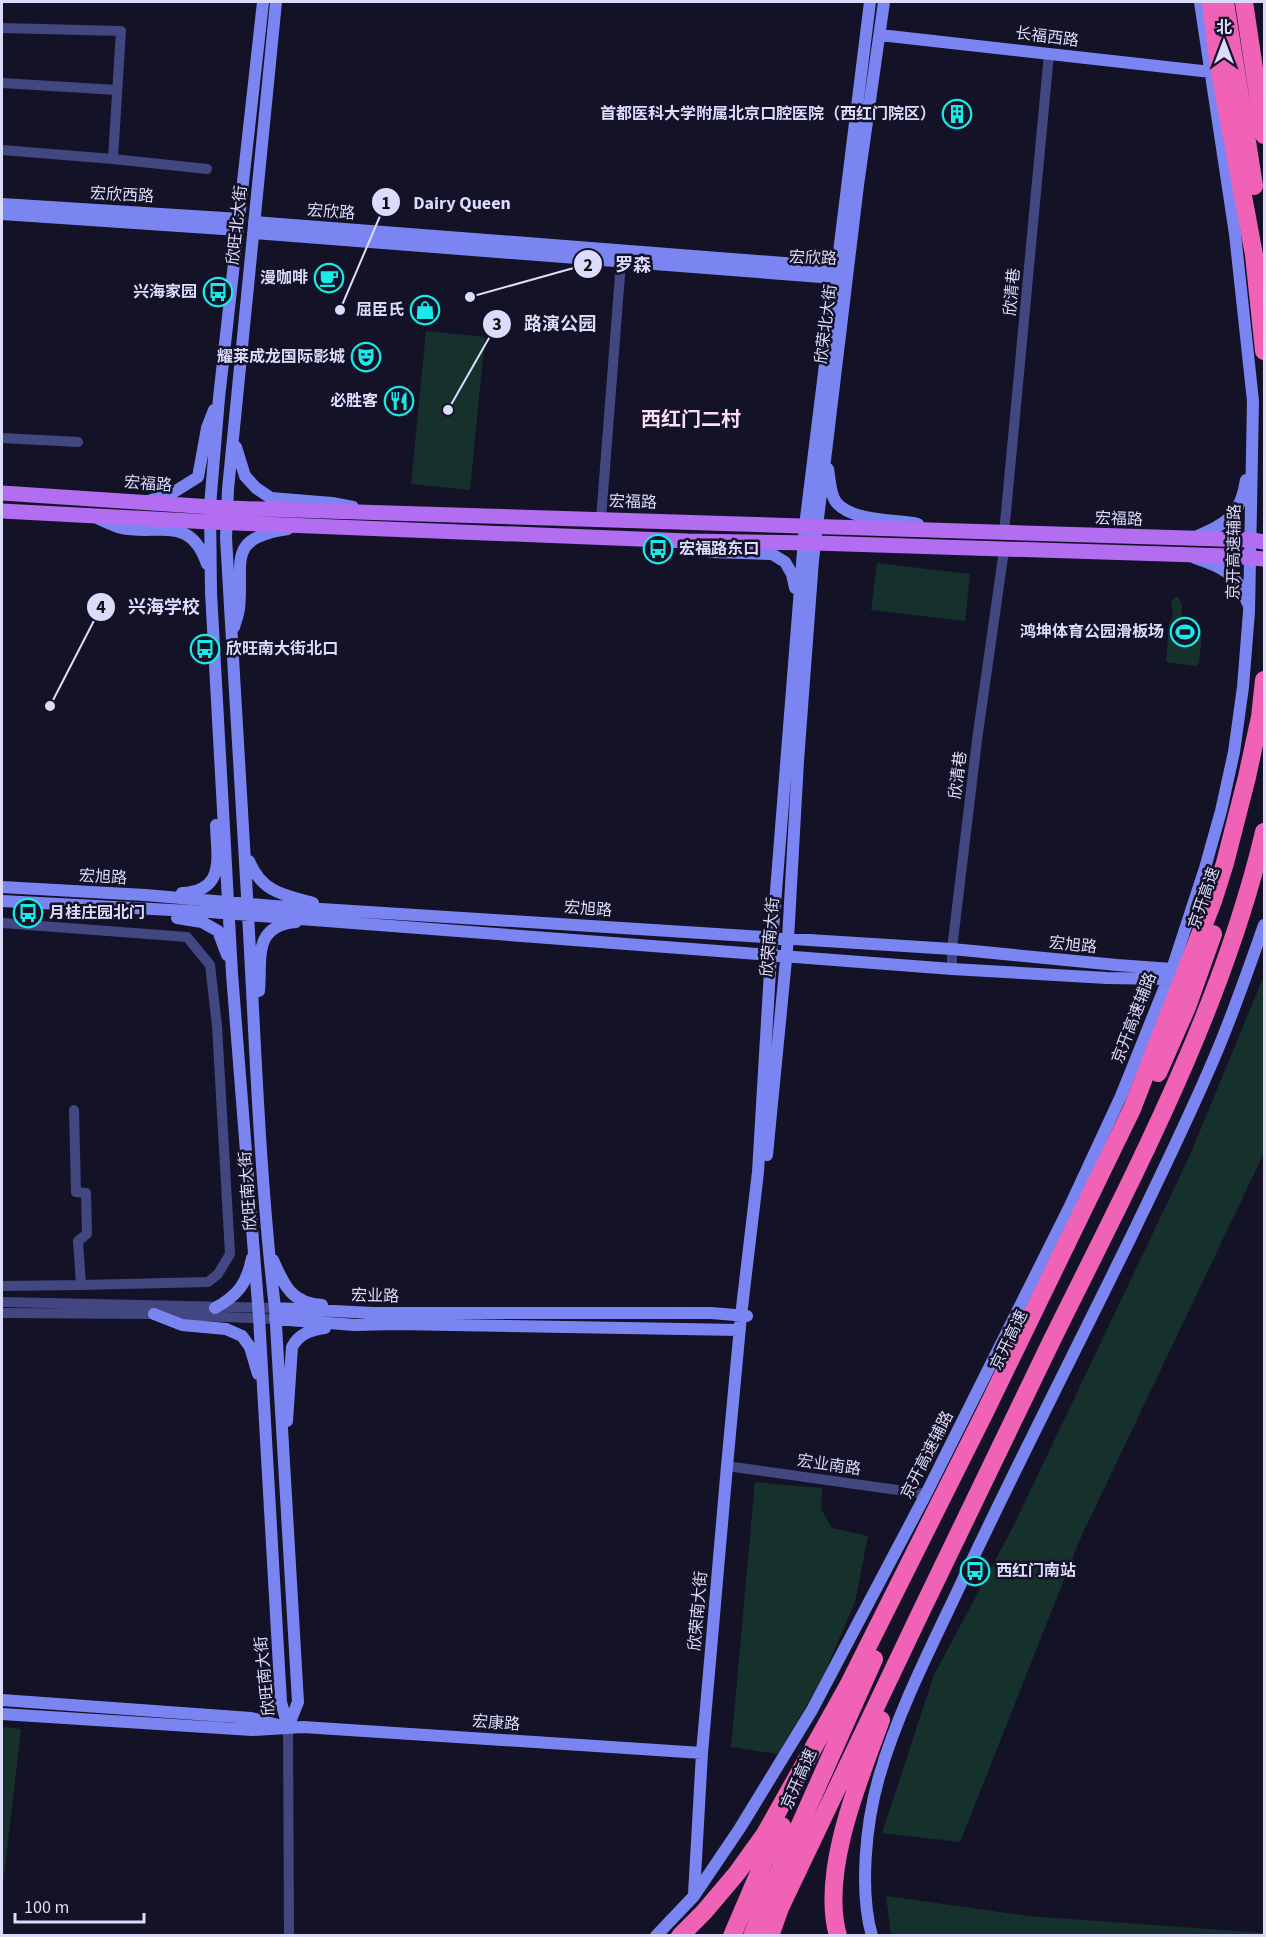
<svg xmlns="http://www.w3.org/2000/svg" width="1266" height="1937" font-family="'Source Sans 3','Noto Sans SC',sans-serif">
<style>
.green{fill:#16302c}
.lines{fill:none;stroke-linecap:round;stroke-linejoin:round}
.street{stroke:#424681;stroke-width:10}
.secondary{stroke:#7b85f2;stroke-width:12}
.primary{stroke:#b26df1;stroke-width:15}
.highway{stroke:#f062b5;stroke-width:18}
.labels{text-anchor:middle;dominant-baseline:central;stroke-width:5;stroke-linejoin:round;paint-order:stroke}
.street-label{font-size:16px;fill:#dcdbfc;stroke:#141227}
.poi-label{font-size:16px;font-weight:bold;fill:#dcdbfc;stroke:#141227;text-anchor:end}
.quarter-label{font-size:20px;font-weight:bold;fill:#fcddf4;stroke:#141227}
.leader{fill:none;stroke:#dcdbfc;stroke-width:2}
.callout-dot{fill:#dcdbfc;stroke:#141227;stroke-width:2}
.mark-label{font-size:18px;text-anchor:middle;font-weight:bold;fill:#111}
.callout-label{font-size:18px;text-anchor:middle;font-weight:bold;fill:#dcdbfc;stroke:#141227;stroke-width:5;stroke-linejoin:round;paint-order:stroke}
</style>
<rect width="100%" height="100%" fill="#141227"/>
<!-- green -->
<path class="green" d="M426,331l59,6 -15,153 -59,-6z
M877,563l93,11 -5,47 -94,-11z
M1178,597l4,7 -1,18 3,3 17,4 1,7 -3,27 -3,3 -30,-4 3,-36 4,-11 -2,-13 3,-4z
M1263,978l1,175 -183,384 -121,305 -78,-9 52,-158 80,-150 176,-370z
M755,1482l67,6 -1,21 11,19 36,8 -13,66 -33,77 -44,75 -47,-7z
M2,1727l19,2 -19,165z
M886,1896l142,20 236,17v2h-373z"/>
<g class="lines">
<!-- street -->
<path class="street" d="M2,28l119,3 -8,128
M2,83l115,7
M2,150l111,9 94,10
M2,438l76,4
M601,519l20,-257
M1004,533l45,-479
M2,923l185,14 23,28 7,61 13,228 -12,20 -10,8 -127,3
M952,969v-20l25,-209 27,-190
M2,1286l79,-1 -3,-44 9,-7 -1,-41 -10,-1 -2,-82
M2,1302l273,6
M2,1313l147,1 126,5
M727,1466l199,28
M288,1727l1,209"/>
<!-- secondary -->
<path class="secondary" d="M263,2l-44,396 -9,108 1,86 21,382 27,343 22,385 7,25 10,-25 -23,-394c-16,-136 -20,-274 -28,-412 -6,-119 -15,-238 -21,-358l2,-49 48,-487
M880,35l331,37
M2,204l238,15
M2,214l236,16
M254,222l582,45 6,4
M253,233l581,45 7,-1
M236,447l9,29 11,12 15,10 61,5 21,4
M828,469c2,10 2,25 8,33 16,20 59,17 82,22
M149,501l25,-9 24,-15 9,-49 7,-18
M99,519c7,3 15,7 22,9 37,8 69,-14 86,36
M1193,538c33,-15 47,-20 53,-58
M689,542l22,10 61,2 13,8 7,12 3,14
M1195,558c25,8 45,17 52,44
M234,627c2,-6 4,-12 5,-18 5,-47 -14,-71 49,-80
M249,861c13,31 34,34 64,42
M2,887l143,8 129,11 678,43 165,16 55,4
M182,893c44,-2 35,-36 34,-68
M2,901l207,11 743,57 155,9 60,1
M177,918l25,4 16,9 9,24
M259,991c3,-32 -7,-65 37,-69
M767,1155l21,-216 10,-178 15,-201 45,-375 26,-183
M273,1260c11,25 18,43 49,45
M215,1308c22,-12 32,-24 37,-50
M275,1308l98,5h338l36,3
M154,1314l28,11 44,4 16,7 8,11 8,27
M275,1319l80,6 41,-1 344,6
M287,1421l5,-74c7,-13 18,-17 33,-19
M2,1700l249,18 27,7
M2,1714l250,16 51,-3 399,26
M694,1894l8,-141 25,-287 14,-150 17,-144 13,-218 34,-428 65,-524
M656,1936l38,-40 46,-68 72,-118 114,-216 143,-286 52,-112 51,-127 33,-101 16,-57 13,-59 9,-65 6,-75 4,-211 -18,-167 -35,-232
M872,1936c-13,-45 -6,-114 7,-159 18,-63 51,-128 79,-187 55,-118 115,-234 172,-351 31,-65 63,-129 90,-195 16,-39 30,-79 44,-119"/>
<!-- primary -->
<path class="primary" d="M2,493l225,15 1025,32 12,2
M2,511l208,11 478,19 127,2 413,13 36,3"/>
<!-- highway -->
<path class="highway" d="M1211,2l8,65 35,188 10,96
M1225,2l29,184
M1244,2l20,133
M1158,1073l29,-66 26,-73
M680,1936l24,-24 33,-39 28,-39 83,-148 137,-274 147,-303 81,-208 12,-38 22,-86 13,-60 4,-37
M732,1936l32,-75 18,-35
M752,1936l14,-35 108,-242
M770,1936l10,-28c90,-190 180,-379 272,-568 81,-164 170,-330 212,-508
M838,1936c-18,-64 21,-156 43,-216"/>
</g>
<!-- icons -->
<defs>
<g id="building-ring" transform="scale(1.5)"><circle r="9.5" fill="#141227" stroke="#1ae9e8" stroke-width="1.5"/><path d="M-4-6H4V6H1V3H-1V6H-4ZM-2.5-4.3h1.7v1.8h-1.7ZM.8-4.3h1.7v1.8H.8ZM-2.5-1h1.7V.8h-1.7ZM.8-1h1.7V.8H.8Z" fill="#1ae9e8"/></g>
<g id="cafe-ring" transform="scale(1.5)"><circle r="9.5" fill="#141227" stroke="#1ae9e8" stroke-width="1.5"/><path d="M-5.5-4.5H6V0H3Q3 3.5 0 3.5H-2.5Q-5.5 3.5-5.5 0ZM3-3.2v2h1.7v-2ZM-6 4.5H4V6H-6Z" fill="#1ae9e8"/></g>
<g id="bus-ring" transform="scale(1.5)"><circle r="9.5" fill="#141227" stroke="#1ae9e8" stroke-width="1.5"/><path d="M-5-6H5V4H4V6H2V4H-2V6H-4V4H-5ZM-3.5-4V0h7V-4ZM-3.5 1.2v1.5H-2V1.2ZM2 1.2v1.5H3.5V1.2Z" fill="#1ae9e8"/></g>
<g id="shop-ring" transform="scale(1.5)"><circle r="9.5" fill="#141227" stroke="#1ae9e8" stroke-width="1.5"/><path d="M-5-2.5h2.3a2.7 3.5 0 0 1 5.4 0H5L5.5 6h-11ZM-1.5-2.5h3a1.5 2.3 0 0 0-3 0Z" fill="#1ae9e8"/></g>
<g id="theatre-ring" transform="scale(1.5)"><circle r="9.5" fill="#141227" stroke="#1ae9e8" stroke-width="1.5"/><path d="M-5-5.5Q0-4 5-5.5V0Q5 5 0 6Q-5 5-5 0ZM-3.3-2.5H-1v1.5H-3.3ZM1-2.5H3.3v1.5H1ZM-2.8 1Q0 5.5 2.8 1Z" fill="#1ae9e8"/></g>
<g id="restaurant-ring" transform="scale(1.5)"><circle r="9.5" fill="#141227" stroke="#1ae9e8" stroke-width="1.5"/><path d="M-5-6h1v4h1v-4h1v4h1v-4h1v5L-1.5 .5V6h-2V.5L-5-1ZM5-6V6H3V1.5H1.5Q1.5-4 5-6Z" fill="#1ae9e8"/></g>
<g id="stadium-ring" transform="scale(1.5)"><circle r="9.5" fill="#141227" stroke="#1ae9e8" stroke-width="1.5"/><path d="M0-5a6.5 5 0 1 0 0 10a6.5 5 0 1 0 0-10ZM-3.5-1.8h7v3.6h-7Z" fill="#1ae9e8"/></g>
</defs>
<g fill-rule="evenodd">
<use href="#building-ring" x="957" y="114"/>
<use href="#cafe-ring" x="329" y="278"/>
<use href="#bus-ring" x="218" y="292"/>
<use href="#shop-ring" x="425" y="310"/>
<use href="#theatre-ring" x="366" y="357"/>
<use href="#restaurant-ring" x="399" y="401"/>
<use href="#bus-ring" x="658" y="549"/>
<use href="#stadium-ring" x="1185" y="632"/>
<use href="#bus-ring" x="205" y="649"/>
<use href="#bus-ring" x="28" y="913"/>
<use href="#bus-ring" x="975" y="1571"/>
</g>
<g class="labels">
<!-- street labels -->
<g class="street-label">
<text transform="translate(1047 37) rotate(7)">长福西路</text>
<text transform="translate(122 195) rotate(3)">宏欣西路</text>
<text transform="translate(331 212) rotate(4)">宏欣路</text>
<text transform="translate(237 225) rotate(-84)">欣旺北大街</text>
<text transform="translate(813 258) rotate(2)">宏欣路</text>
<text transform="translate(1012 292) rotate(-85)">欣清巷</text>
<text transform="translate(826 324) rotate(-83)">欣荣北大街</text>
<text transform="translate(148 484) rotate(4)">宏福路</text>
<text transform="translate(633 502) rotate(2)">宏福路</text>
<text transform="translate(1119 519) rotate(2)">宏福路</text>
<text transform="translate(1234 552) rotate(-89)">京开高速辅路</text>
<text transform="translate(958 775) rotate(-83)">欣清巷</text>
<text transform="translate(103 877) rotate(3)">宏旭路</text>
<text transform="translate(1204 898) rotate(-71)">京开高速</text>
<text transform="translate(588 909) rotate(4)">宏旭路</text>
<text transform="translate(770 937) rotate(-85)">欣荣南大街</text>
<text transform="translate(1073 945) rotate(6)">宏旭路</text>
<text transform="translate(1134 1018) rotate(-69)">京开高速辅路</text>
<text transform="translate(248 1191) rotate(-94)">欣旺南大街</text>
<text transform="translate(375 1296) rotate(1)">宏业路</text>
<text transform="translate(1009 1340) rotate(-64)">京开高速</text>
<text transform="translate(927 1455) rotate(-63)">京开高速辅路</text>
<text transform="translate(829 1465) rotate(8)">宏业南路</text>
<text transform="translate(698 1611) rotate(-85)">欣荣南大街</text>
<text transform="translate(265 1676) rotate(-96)">欣旺南大街</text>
<text transform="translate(496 1723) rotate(4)">宏康路</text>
<text transform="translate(799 1779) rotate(-66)">京开高速</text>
</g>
<!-- poi labels -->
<g class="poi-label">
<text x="936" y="114">首都医科大学附属北京口腔医院（西红门院区）</text>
<text x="308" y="278">漫咖啡</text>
<text x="197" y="292">兴海家园</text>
<text x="404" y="310">屈臣氏</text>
<text x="345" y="357">耀莱成龙国际影城</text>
<text x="378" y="401">必胜客</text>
<text x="679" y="549" text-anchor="start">宏福路东口</text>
<text x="1164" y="632">鸿坤体育公园滑板场</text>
<text x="226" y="649" text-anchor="start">欣旺南大街北口</text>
<text x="49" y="913" text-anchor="start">月桂庄园北门</text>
<text x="996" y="1571" text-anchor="start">西红门南站</text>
</g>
<!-- quarter labels -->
<g class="quarter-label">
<text x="691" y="420">西红门二村</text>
</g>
</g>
<!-- callouts -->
<path class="leader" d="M340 310L386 202M470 297L588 264M448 410L497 324M50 706L101 607"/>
<g class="callout-dot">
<circle cx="340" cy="310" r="6"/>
<circle cx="470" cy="297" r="6"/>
<circle cx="448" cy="410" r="6"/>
<circle cx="50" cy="706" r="6"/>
<circle cx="386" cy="202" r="15"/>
<circle cx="588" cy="264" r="15"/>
<circle cx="497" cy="324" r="15"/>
<circle cx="101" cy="607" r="15"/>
</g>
<g class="mark-label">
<text x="386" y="209">1</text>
<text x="588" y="271">2</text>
<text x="497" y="330">3</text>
<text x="101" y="613">4</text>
</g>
<g class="callout-label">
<text x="462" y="209">Dairy Queen</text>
<text x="633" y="271">罗森</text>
<text x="560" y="330">路演公园</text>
<text x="164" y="613">兴海学校</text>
</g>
<!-- border -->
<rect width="1266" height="1937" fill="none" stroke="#dcdbfc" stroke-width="6"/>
<!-- north arrow -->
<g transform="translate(1224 42)" stroke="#141227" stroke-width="4.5" paint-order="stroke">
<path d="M0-4.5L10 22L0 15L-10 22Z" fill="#dcdbfc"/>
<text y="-9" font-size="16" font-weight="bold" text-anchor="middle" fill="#dcdbfc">北</text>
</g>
<!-- scale -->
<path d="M15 1913v9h129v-9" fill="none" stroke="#dcdbfc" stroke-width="3"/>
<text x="24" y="1913" font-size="18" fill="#dcdbfc" stroke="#141227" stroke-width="4.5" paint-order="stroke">100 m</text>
</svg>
